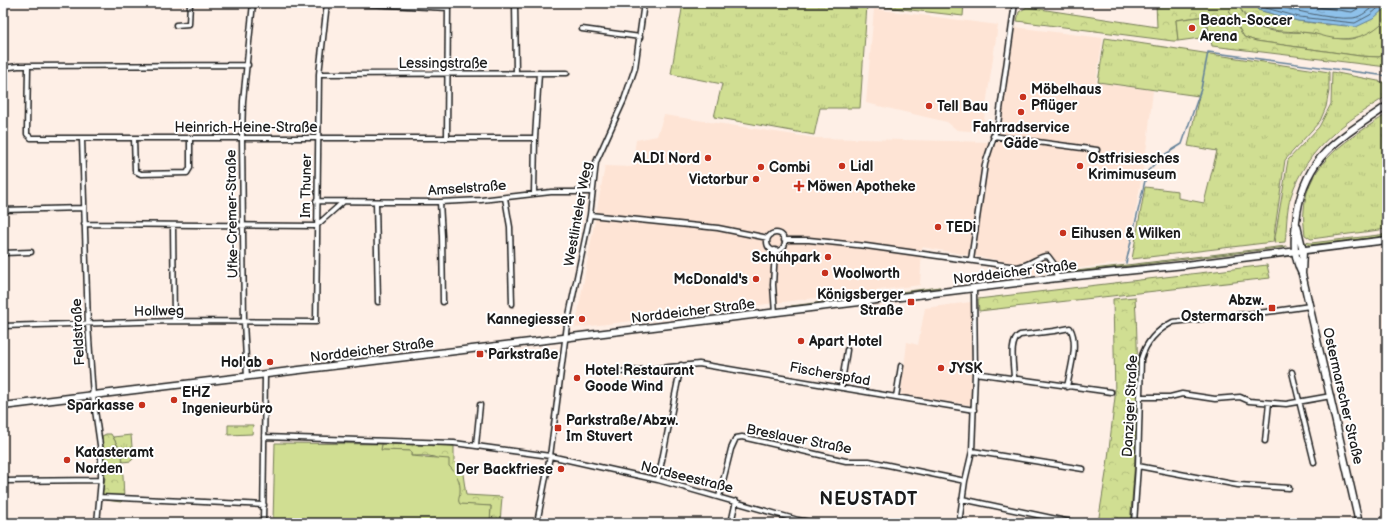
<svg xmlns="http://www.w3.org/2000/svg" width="1390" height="526" font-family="'Balsamiq Sans',sans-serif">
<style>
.built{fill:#fee4d5}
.grass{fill:url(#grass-tufts);stroke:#767d57}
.forest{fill:url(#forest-crowns);stroke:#767d57}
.pitch{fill:#d0de92;stroke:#767d57}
.water{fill:url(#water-ripples);stroke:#607f98}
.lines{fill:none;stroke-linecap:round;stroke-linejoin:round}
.shore{stroke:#4a5e6e;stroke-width:1}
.stream{stroke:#607f98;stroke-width:1.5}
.street-casing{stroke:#1c1c1c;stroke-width:7}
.secondary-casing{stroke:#1c1c1c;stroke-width:9}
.street{stroke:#fff;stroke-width:4}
.secondary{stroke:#fff;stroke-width:6}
.poi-dot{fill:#c8321e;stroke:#fff;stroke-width:1.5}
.labels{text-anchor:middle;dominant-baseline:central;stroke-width:4;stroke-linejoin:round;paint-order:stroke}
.poi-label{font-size:14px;font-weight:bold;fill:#1c1c1c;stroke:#fff;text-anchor:start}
.street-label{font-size:14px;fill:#1c1c1c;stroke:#fff}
.district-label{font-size:18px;font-weight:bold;letter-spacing:1px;fill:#1c1c1c;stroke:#fff}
</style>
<defs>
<pattern id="grass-tufts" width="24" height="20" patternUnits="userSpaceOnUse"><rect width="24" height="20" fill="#d0de92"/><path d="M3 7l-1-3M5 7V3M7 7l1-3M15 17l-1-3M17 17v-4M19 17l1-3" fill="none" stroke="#b2be7d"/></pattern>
<pattern id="forest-crowns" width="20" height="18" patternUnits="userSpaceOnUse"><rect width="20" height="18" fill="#d0de92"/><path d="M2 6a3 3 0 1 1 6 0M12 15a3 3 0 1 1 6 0" fill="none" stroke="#b2be7d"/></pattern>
<pattern id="water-ripples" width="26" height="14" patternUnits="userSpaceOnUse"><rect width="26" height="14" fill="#8ec1ea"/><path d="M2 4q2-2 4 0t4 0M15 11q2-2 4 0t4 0" fill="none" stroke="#7aa5c8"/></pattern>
</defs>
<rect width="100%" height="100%" fill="#feefe6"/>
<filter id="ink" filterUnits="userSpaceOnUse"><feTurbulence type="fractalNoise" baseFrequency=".025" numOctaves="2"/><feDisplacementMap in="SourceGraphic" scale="8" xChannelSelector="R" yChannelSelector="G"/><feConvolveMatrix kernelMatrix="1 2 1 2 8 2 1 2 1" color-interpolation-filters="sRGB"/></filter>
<g filter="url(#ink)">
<!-- built -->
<path class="built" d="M874,9l124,16 -16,107 -25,-2 -10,-8 -81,-19z
M1014,27l89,11 -7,44 57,8 -6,55 -20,117 -110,14 -3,-13 -92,-16 -2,38 -345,43 30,-162 27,1 4,-27 21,-4 7,-21 151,23 179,4 7,-17z
M971,302v103l-70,-10 6,-53 11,3 7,-37z"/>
<!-- grass -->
<path class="grass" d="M683,3h281l-1,13 -96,-11 -7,103h-40l-6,27 -100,-18 8,-33 -51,-10z
M1234,3h3c4,7 8,15 14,20 17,12 41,8 60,10 13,1 25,7 39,6 10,-1 31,-14 37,-21v35l-8,4 -19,-1 -104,-15 -12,-4 -15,-26z
M1105,38l224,34v19l-3,16 -6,14 -35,39 -12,82 -141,17 13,-72 33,4v7l26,5 13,-52 -29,-5 11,-50 -101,-14z
M1332,72l51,10 4,-1v15c-42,26 -80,51 -96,100 -5,14 -4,32 -6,46l-11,1 14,-83 31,-33 12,-23z
M1387,114v115l-76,10 -6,-4c-1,-8 -2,-17 -1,-25 3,-49 47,-72 83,-96z
M1387,234v2l-78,9 -5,-3 7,1z
M1286,246v1l-216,26 -2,-1z
M940,287l-88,14 -60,7 -1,-2z
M228,425h25l-1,9 -24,1z
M131,435l2,24 -2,2 -8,1 -1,-9 -9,-16z"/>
<!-- forest -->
<path class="forest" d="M1156,3h78l-5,9 15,25 12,4 104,15 19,1 8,-4v14l-175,-21 -6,-30 -30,4 2,21h-5l-156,-20 2,-9 8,-5 130,20z
M1237,3h19l2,7 40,11 30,4 45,-7 14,-12v12c-15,17 -33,23 -55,20 -7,-1 -14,-4 -21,-5 -33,-4 -55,4 -74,-30z
M1267,265l3,13 -291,33 -1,-12z
M1135,297c5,75 2,151 -5,226h-32l9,-56 8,-70 -2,-98z
M106,434h5l11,19 2,46 -3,3 -16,-2 -3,-5 3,-17 -3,-42z
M382,444l72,2v15l9,13 3,21 36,2 -2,26h-10l1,-17 -31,-1 -2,-5c6,-19 -7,-35 -24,-43 -6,-2 -16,-1 -23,-1v-5l-30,-1z"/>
<!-- pitch -->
<path class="pitch" d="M1206,16l2,21 -30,4 -2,-21z
M275,443l107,1 -1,6 30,1v5l38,3v7c7,7 12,15 11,26 0,5 -3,8 0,12l31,2 -1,17h-198l-19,-2z"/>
<!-- water -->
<path class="water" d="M1256,3h131v3l-14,13 -17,8 -58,-6 -40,-11z"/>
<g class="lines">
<!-- shore -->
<path class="shore" d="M1260,3l2,4 37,10 56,6 15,-8 13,-11 4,-1
M1266,3c24,6 63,17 87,15 9,-1 17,-9 24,-15
M1290,3l62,9 16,-9"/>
<!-- stream -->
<path class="stream" d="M1126,263l21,-91 14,-15 21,-13 19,-55 7,-37 179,24"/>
<!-- street casing -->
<g class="street-casing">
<path id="street" d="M347,3l101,5
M515,3l1,70
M176,25l13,-1 1,-21
M582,29l58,8
M28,67l-1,63v4l4,4h504
M3,68l15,-2 230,-1
M319,74l248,-1
M993,136l104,14
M134,138l1,33 6,3 46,-1 3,-5v-29
M447,138l1,-135
M82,139l6,185 5,72 8,56v28l-4,43
M534,193l1,-55 4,-65
M505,198l5,29 2,77
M316,201l124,1 41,-2 70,-8h41
M376,202l2,100
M440,202l2,34 1,66
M3,210l81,-2
M590,215l128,13 50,10
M84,224l232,2 27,-24
M173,225l1,96
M767 242a9 9 0 1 1 18 0a9 9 0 1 1-18 0Z
M784,240h25l57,6 151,21c13,-1 22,-12 31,-11l6,8 3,14
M775,250l-2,35 2,28
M3,253l28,-1
M971,260l14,-96 13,-40 17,-121
M3,326l171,-5 142,1 3,-248 8,-71
M620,372l79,-8 275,46
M1292,372l22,90
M975,373l136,19
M247,377l-3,-55 -2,-184 1,-37 10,-98
M1014,379c0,-12 -6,-38 6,-44l34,-4 16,-3c9,15 0,42 -3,59
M841,388l6,-38
M896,397l5,-31
M1140,397h30l12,-3 33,5 25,-2 9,4 37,3 45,-8
M264,437l190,6 96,13 108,24 140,40 19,3
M1265,441l4,-38
M476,445l4,-40
M972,451l111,18
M1138,466l100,19 51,3
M658,480l23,-115
M3,481l98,-1
M100,497l164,8
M719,497l12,-48 5,-11 6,-1 104,24h23l96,20
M962,499l113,24
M263,523l2,-148
M537,523l13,-67 17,-131 23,-110 6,-53 28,-62 11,-32 9,-65
M731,523l5,-22
M959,523l6,-42 7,-30 3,-78 -1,-84
M1134,523l4,-57 3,-107c5,-17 16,-29 32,-37l102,-11 35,-5"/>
</g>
<!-- secondary casing -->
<g class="secondary-casing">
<path id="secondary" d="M1297,226l6,25 -1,23
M3,406l1054,-128 128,-13 202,-25
M1359,523l-57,-249c-9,-18 -8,-34 -6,-53 7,-65 42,-81 91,-115"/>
</g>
<!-- street -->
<use href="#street" class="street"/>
<!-- secondary -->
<use href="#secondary" class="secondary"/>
</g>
</g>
<!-- markers -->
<g class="poi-dot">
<circle cx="1192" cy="28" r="4"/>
<circle cx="1023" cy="97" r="4"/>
<circle cx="929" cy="106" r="4"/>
<circle cx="1021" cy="112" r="4"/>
<circle cx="708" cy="158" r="4"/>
<circle cx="842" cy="166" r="4"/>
<circle cx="1080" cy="166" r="4"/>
<circle cx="761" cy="167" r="4"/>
<circle cx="756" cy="179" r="4"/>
<path d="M797 180h4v4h4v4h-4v4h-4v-4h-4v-4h4z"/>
<circle cx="938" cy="227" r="4"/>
<circle cx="1063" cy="233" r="4"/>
<circle cx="828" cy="257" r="4"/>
<circle cx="825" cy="273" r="4"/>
<circle cx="756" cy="279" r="4"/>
<rect x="907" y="298" width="8" height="8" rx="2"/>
<rect x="1268" y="304" width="8" height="8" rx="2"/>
<circle cx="582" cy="319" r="4"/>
<circle cx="801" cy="341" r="4"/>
<rect x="476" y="350" width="8" height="8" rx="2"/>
<circle cx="270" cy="362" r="4"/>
<circle cx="941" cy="368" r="4"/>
<circle cx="577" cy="378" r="4"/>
<circle cx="174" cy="400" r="4"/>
<circle cx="142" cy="405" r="4"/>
<rect x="554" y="424" width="8" height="8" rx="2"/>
<circle cx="67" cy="460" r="4"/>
<circle cx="561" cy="469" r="4"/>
</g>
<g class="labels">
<!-- poi labels -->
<g class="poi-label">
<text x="1200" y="20">Beach-Soccer<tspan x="1200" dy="16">Arena</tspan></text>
<text x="1031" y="89">Möbelhaus<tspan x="1031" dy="16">Pflüger</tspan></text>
<text x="937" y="106">Tell Bau</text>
<text x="1021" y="127" text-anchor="middle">Fahrradservice<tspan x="1021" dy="16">Gäde</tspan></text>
<text x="700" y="158" text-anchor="end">ALDI Nord</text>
<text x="1088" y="158">Ostfrisiesches<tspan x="1088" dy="16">Krimimuseum</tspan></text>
<text x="850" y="166">Lidl</text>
<text x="769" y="167">Combi</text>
<text x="748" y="179" text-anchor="end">Victorbur</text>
<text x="807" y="186">Möwen Apotheke</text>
<text x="946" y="227">TEDi</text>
<text x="1071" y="233">Eihusen &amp; Wilken</text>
<text x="820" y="257" text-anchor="end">Schuhpark</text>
<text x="833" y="273">Woolworth</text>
<text x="748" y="279" text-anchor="end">McDonald's</text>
<text x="903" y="294" text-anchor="end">Königsberger<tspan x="903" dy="16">Straße</tspan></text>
<text x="1264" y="300" text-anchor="end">Abzw.<tspan x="1264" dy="16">Ostermarsch</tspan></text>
<text x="574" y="319" text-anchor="end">Kannegiesser</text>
<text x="809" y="341">Apart Hotel</text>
<text x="488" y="354">Parkstraße</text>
<text x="262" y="362" text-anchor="end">Hol'ab</text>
<text x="949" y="368">JYSK</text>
<text x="585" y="370">Hotel Restaurant<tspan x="585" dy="16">Goode Wind</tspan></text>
<text x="182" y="392">EHZ<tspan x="182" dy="16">Ingenieurbüro</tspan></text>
<text x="134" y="405" text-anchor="end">Sparkasse</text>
<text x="566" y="420">Parkstraße/Abzw.<tspan x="566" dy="16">Im Stuvert</tspan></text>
<text x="75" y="452">Katasteramt<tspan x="75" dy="16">Norden</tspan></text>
<text x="553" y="469" text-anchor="end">Der Backfriese</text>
</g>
<!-- street labels -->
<g class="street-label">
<text x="443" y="63">Lessingstraße</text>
<text x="246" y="127">Heinrich-Heine-Straße</text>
<text transform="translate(306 186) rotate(-89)">Im Thuner</text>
<text transform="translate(467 188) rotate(-4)">Amselstraße</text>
<text transform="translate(232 214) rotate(-91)">Ufke-Cremer-Straße</text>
<text transform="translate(578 214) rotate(-80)">Westlinteler Weg</text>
<text transform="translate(1015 272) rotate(-7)">Norddeicher Straße</text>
<text transform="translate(159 311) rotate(-1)">Hollweg</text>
<text transform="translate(693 311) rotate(-7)">Norddeicher Straße</text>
<text transform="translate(78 332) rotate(-93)">Feldstraße</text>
<text transform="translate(372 350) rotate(-7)">Norddeicher Straße</text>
<text transform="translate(830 374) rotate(10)">Fischerspfad</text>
<text transform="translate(1343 396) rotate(77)">Ostermarscher Straße</text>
<text transform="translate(1130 406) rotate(-87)">Danziger Straße</text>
<text transform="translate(799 439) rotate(11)">Breslauer Straße</text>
<text transform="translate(687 477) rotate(14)">Nordseestraße</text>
</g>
<!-- district labels -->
<g class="district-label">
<text x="869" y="499">NEUSTADT</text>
</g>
</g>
<!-- margin -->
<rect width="1390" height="526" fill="none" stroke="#fff" stroke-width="16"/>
<rect x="8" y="8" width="1374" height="510" fill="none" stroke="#1c1c1c" stroke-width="1.5" filter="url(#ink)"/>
</svg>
